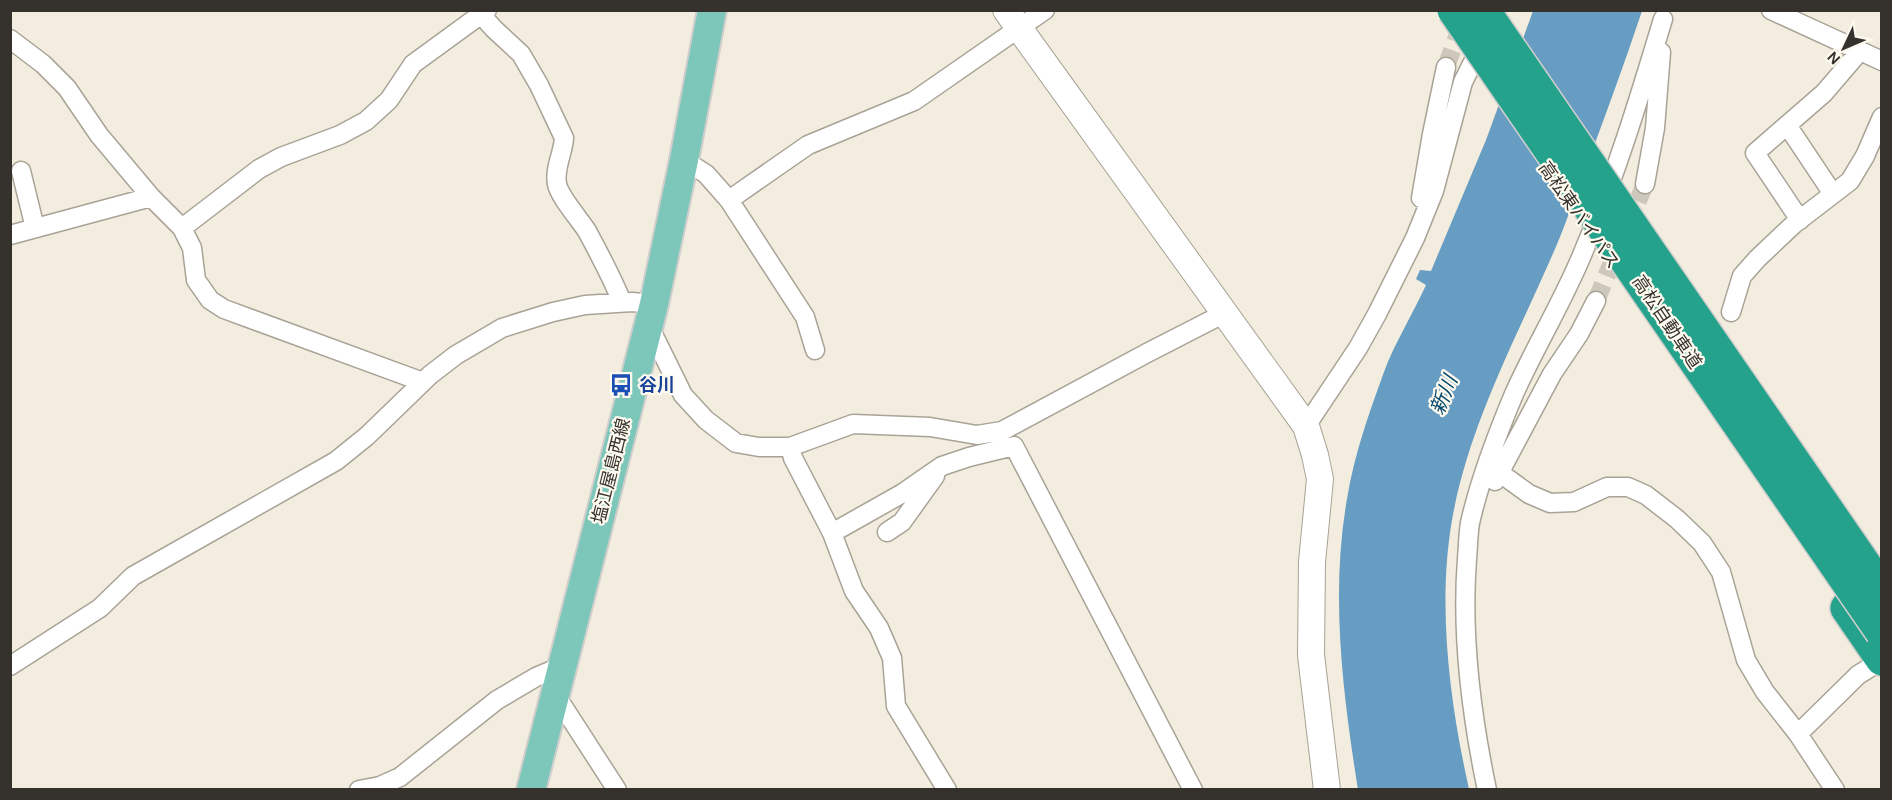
<svg xmlns="http://www.w3.org/2000/svg" width="1892" height="800" font-family="Karla,'Noto Sans JP',sans-serif">
<style>
.water{fill:#679dc2}
.lines{fill:none;stroke-linecap:round;stroke-linejoin:round}
.street-tunnel{stroke:#cdc8bb;stroke-width:18;stroke-dasharray:18 9;stroke-linecap:butt}
.street-casing{stroke:#a8a396;stroke-width:21}
.secondary-casing{stroke:#a8a396;stroke-width:28}
.primary-casing{stroke:#cfcecd;stroke-width:32}
.highway-casing{stroke:#cfcecd;stroke-width:36}
.street{stroke:#fff;stroke-width:18}
.secondary{stroke:#fff;stroke-width:26}
.primary{stroke:#7cc7ba;stroke-width:28}
.highway{stroke:#25a28c;stroke-width:33}
.highway-bridge-casing{stroke:#cfcecd;stroke-width:36;stroke-linecap:butt}
.highway-bridge{stroke:#25a28c;stroke-width:33}
.labels{text-anchor:middle;dominant-baseline:central;stroke-width:4.5;stroke-linejoin:round;paint-order:stroke}
.street-label{font-size:18px;fill:#35322d;stroke:#fffaef}
.transit-label{font-size:18px;font-weight:bold;fill:#164399;stroke:#fffaef;text-anchor:start}
.water-label{font-size:20px;font-style:italic;fill:#00486d;stroke:#fffaef}
</style>
<rect width="100%" height="100%" fill="#f3eddf"/>
<!-- water -->
<path class="water" d="M1533,11h109c-18,54 -38,108 -58,162 -10,25 -18,51 -29,76 -38,88 -86,175 -103,271 -15,87 -2,184 17,269l-111,1c-15,-96 -28,-195 -11,-291 7,-44 22,-86 37,-127 11,-30 29,-58 42,-87l-10,-6 4,-9 11,1 55,-131z"/>
<g class="lines">
<!-- street-tunnel -->
<path class="street-tunnel" d="M1446,67l18,-49
M1596,301l49,-117"/>
<!-- street casing -->
<g class="street-casing">
<path id="street" d="M477,10l17,19 27,25 18,31 25,53c-1,16 -10,30 -7,46 2,12 23,36 30,47 13,24 25,47 35,71
M1771,10l111,51
M10,39l33,25 24,24 32,47 52,62
M1787,125l46,69
M684,160l22,14 23,26 76,117 10,33
M21,171l14,57
M1645,184l10,-56 6,-76
M1421,198l11,-64 14,-67
M729,200l79,-55 106,-44 131,-91
M1800,220l-45,-67 69,-60 36,-42
M182,228l77,-59 22,-12 59,-22 26,-14 23,-21 24,-36 74,-54
M10,235l141,-38 31,31 10,20 4,32 14,20 14,9 199,73
M1731,312l11,-36 15,-17 37,-35 56,-43 15,-25 17,-39
M648,324l35,71 23,25 30,23 23,4h31l3,11 39,75 22,58 25,37 13,30 4,48 51,84
M1306,426l52,-78 19,-34 38,-76 19,-47 29,-109 10,-20
M790,447l63,-23 77,3 47,8 25,-4 145,-78 78,-40
M1500,473l29,21 21,9 24,-1 33,-15h21l18,8 31,24 25,24 19,29 25,88 19,32 33,42 37,56
M1495,481l57,-107 27,-40 17,-33
M887,532l15,-10 33,-46
M832,533l71,-40 39,-27 27,-9 45,-11 179,344
M10,666l90,-58 33,-32 203,-115 31,-25 63,-61 26,-20 46,-27 51,-16 32,-7 47,-3 22,2
M555,694l62,96
M1798,734l60,-59 24,-15
M359,790l21,-4 20,-9 97,-77 39,-23 26,-11
M1487,790c-16,-76 -26,-154 -20,-231 1,-11 1,-24 3,-36 9,-40 28,-91 44,-129 21,-47 48,-91 68,-139 33,-77 57,-156 81,-236"/>
</g>
<!-- secondary casing -->
<g class="secondary-casing">
<path id="secondary" d="M1006,10l300,416 9,29 5,24 -8,83 -1,93 16,135"/>
</g>
<!-- primary casing -->
<g class="primary-casing">
<path id="primary" d="M531,790l123,-486 30,-144 28,-150"/>
</g>
<!-- highway casing -->
<g class="highway-casing">
<path id="highway" d="M1847,608l35,51"/>
</g>
<!-- street -->
<use href="#street" class="street"/>
<!-- secondary -->
<use href="#secondary" class="secondary"/>
<!-- primary -->
<use href="#primary" class="primary"/>
<!-- highway -->
<use href="#highway" class="highway"/>
<!-- highway-bridge casing -->
<g class="highway-bridge-casing">
<path id="highway-bridge" d="M1454,10l428,622
M1483,10l399,580"/>
</g>
<!-- highway-bridge -->
<use href="#highway-bridge" class="highway-bridge"/>
</g>
<!-- icons -->
<defs>
<g id="bus-bare" transform="scale(1.8)"><path d="M-5-6H5V4H4V6H2V4H-2V6H-4V4H-5ZM-3.5-4V0h7V-4ZM-3.5 1.2v1.5H-2V1.2ZM2 1.2v1.5H3.5V1.2Z" fill="#1a4fb4" stroke="#fffaef" stroke-width="2.5" paint-order="stroke"/></g>
</defs>
<g fill-rule="evenodd">
<use href="#bus-bare" x="621" y="385"/>
</g>
<g class="labels">
<!-- street labels -->
<g class="street-label">
<text transform="translate(1579 215) rotate(55)">高松東バイパス</text>
<text transform="translate(1667 322) rotate(56)">高松自動車道</text>
<text transform="translate(611 471) rotate(-76)">塩江屋島西線</text>
</g>
<!-- transit labels -->
<g class="transit-label">
<text x="639" y="385">谷川</text>
</g>
<!-- water labels -->
<g class="water-label">
<text transform="translate(1444 395) rotate(-68)">新川</text>
</g>
</g>
<!-- border -->
<rect width="1892" height="800" fill="none" stroke="#35322d" stroke-width="24"/>
<!-- north arrow -->
<g transform="translate(1844 48) rotate(226)" stroke="#fffaef" stroke-width="4.5" paint-order="stroke">
<path d="M0-4.5L10 22L0 15L-10 22Z" fill="#35322d"/>
<text y="-9" font-size="16" font-weight="bold" text-anchor="middle" fill="#35322d">N</text>
</g>
</svg>
